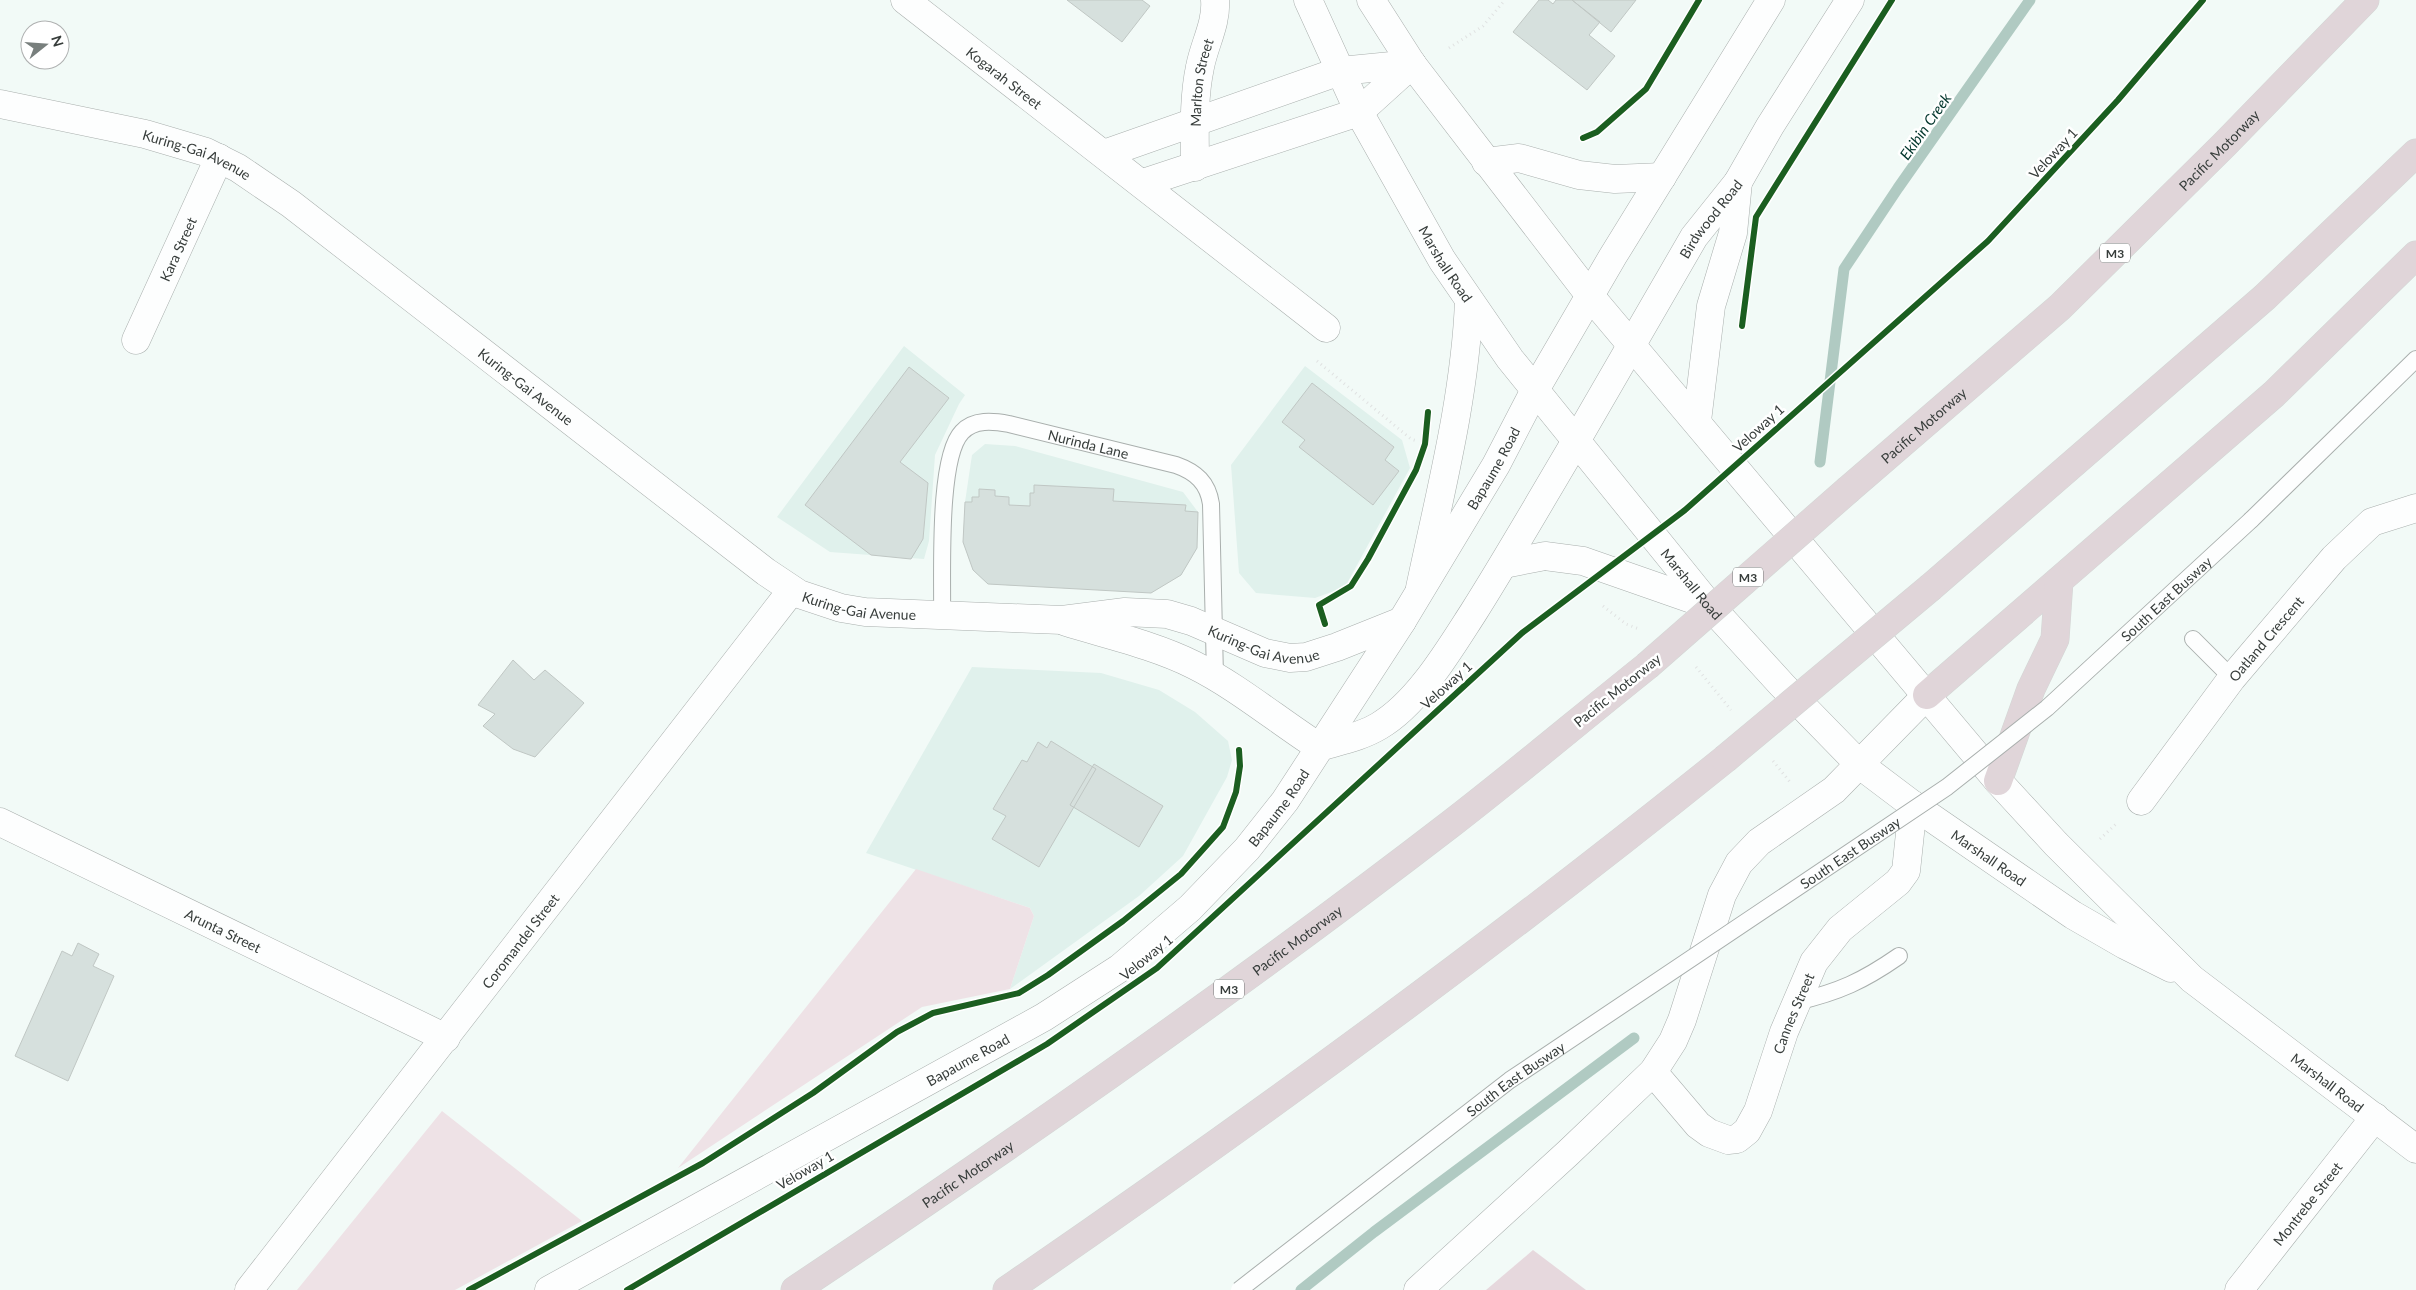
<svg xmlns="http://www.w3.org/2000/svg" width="2416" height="1290" font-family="Lato,sans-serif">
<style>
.built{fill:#e0f1ec}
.green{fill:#eee2e6}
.forest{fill:#e6d8dd}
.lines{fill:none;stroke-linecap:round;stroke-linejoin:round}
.stream{stroke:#b0cac2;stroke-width:11}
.building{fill:#d6e0dd;stroke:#c0c7c4}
.service-casing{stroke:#a9afad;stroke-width:18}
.minor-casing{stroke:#a9afad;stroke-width:29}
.tertiary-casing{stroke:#a9afad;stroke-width:29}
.secondary-casing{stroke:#a9afad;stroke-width:29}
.motorway-casing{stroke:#d2d7d5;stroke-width:29}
.path{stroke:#e0e2e2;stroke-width:3;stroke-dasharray:1 4;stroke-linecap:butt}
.service{stroke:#fdfefe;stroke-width:16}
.minor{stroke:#fdfefe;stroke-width:28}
.tertiary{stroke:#fdfefe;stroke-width:28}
.secondary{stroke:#fdfefe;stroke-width:28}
.motorway{stroke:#e0d5d9;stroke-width:28}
.service-bridge-casing{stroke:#a9afad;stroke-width:18;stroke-linecap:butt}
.motorway-bridge-casing{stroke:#d2d7d5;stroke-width:29;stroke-linecap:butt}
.service-bridge{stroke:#fdfefe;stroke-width:16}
.motorway-bridge{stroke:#e0d5d9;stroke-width:28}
.cycleway-casing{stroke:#fff;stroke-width:9}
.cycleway{stroke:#1b5e20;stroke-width:6}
.labels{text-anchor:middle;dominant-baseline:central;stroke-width:5;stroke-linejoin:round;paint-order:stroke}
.shield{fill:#fff;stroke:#737776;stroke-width:1}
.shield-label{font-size:12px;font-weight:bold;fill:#373d3b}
.street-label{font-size:14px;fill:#373d3b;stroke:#fff}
.water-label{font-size:15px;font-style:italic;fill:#00352b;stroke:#fff}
</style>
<rect width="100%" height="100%" fill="#f2faf7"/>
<!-- built -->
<path class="built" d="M904,346l61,49 -6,9 -24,51 -6,86 -5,18 -94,-7 -53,-35z
M1305,366l97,74 8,28 -65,119 -30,11 -59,-5 -17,-20 -8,-108z
M985,444l30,2 168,46 15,20 -1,36 -16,27 -30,18 -163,-9 -15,-14 -10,-28 2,-40 7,-47z
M972,667l129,6 58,17 36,22 33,29 4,19 -5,17 -44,79 -44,40 -129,93 24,-73 -4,-8 -164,-55z"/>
<!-- green -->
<path class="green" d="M916,869l114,39 4,8 -24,73 -88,18 -244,161z
M442,1111l140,110 -127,69h-158z"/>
<!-- forest -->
<path class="forest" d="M1533,1250l53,40h-100z"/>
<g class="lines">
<!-- stream -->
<path class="stream" d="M1820,462l24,-193 54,-81 132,-188
M1301,1290l73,-58 260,-194"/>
</g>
<!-- building -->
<path class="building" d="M1067,0h75l8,6 -28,36z
M1539,0h9l5,4 3,-4h16l28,22 -11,13 26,21 -28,34 -74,-58z
M1572,0h64l-25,32z
M909,367l40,31 -49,64 28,21 -5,56 -12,20 -40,-4 -66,-50z
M1312,383l82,64 -9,13 14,11 -26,34 -74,-58 6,-7 -23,-18z
M1034,485l80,4 -1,12 73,4 -1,6 13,1 -1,36 -16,27 -30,18 -163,-9 -15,-14 -10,-28 2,-40h7v-5h7v-8l16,1v6l14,1v8l21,1v-13h4z
M513,660l21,20 11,-10 39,33 -49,54 -22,-8 -30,-23 12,-12 -17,-9z
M1051,741l45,28 -57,98 -47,-28 14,-23 -13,-7 29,-49 5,2 11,-20 9,6z
M1094,764l69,42 -24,41 -69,-42z
M78,943l21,11 -6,12 21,10 -46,105 -53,-25 47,-105 10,5z"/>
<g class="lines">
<!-- service casing -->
<g class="service-casing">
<g id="service">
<path d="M2251,520l165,-161"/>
<path id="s1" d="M942,616c1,-39 -5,-158 20,-184 12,-13 31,-11 47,-8l167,41c20,7 32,18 35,39l4,172"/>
<path d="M2193,639l39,39"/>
<path d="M1796,1002c43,-10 67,-21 103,-46"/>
</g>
</g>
<!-- minor casing -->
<g class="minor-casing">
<g id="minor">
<path id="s2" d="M905,0l421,328"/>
<path id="s3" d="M0,104l145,30 61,18 32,16 53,36 475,368 33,22 42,14 24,4 197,8 63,-8 42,2 24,7 74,32 25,5 16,-1 31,-10 65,-26"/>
<path d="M1104,154l236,-83"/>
<path id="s4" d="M1195,167c0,-33 -2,-67 5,-100 4,-22 17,-44 15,-67"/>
<path d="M1143,183l216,-71"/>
<path id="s5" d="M136,340l83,-182"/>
<path d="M1504,564l41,-8 38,5 126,44"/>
<path d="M1420,588c20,-95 45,-190 49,-287"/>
<path d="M1066,622c42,13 88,23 128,43 44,22 83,55 125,82 20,-6 42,-10 60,-21 39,-23 70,-76 94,-113 36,-57 69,-115 103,-172"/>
<path id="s6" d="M2141,801l91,-123 102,-120 38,-36 44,-14"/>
<path id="s7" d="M0,822l446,216"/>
<path id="s8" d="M1653,1072l45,53 11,8 19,7 9,-1 10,-8 11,-20 26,-79 30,-70 26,-33 58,-47 8,-11 7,-66"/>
<path id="s9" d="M249,1290l543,-700"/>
<path id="s10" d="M2239,1290l136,-173"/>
</g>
</g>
<!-- tertiary casing -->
<g class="tertiary-casing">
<path id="tertiary" d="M1418,1290l150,-137 85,-81 20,-31 9,-21 40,-125 17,-32 20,-21 75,-52 93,-95"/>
</g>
<!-- secondary casing -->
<g class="secondary-casing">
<g id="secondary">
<path id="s11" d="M1308,0l51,112 83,148 68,99 199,246 73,80 78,80 53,40 160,110 52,30 46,23"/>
<path id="s12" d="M1371,0l41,64 179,233 407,484 58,63 136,135 224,170"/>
<path d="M1340,71l72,-7"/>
<path d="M1359,112l53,-48"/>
<path d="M1486,162l33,-4 60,17 36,4 47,-2"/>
<path d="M1697,421l14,-115 22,-73 5,-51"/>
<path id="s13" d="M1576,441l118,-204 44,-55 32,-56 80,-126"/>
<path id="s14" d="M549,1290l495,-273 76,-49 70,-60 57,-59 38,-48 117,-180 94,-156 39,-75 78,-134 158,-256"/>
</g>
</g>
<!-- motorway casing -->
<g class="motorway-casing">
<g id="motorway">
<path id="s15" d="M1849,489l211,-182 164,-162 141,-145"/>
<path d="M1931,587l334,-290 151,-144"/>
<path d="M1927,695l347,-301 142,-139"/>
<path d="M1998,781l33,-92 24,-50 4,-58"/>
<path id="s16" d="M795,1290c224,-149 444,-303 657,-467 66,-51 130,-105 195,-157"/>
<path d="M1007,1290c245,-168 486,-344 718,-531"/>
</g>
</g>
<!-- path -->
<path class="path" d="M1449,48l34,-22 22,-26
M1317,361l94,78 6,2
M1603,606l23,18 13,5
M1696,667l35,43
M1773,761l17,21
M2100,839l17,-16"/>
<!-- service -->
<use href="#service" class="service"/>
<!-- minor -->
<use href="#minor" class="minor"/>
<!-- tertiary -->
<use href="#tertiary" class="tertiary"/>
<!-- secondary -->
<use href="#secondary" class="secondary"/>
<!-- motorway -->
<use href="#motorway" class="motorway"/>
<!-- service-bridge casing -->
<g class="service-bridge-casing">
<g id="service-bridge">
<path id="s17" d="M1239,1290l271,-210 437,-293 100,-79 204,-188"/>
</g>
</g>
<!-- motorway-bridge casing -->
<g class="motorway-bridge-casing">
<path id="motorway-bridge" d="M1647,666l202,-177
M1725,759l206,-172"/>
</g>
<!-- service-bridge -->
<use href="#service-bridge" class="service-bridge"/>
<!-- motorway-bridge -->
<use href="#motorway-bridge" class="motorway-bridge"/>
<!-- cycleway casing -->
<g class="cycleway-casing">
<path id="cycleway" d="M1583,138l14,-6 49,-43 53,-89
M1742,326l14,-109 136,-217
M1325,624l-6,-19 32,-19 17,-27 48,-89 9,-26 3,-32
M469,1290l234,-127 110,-70 84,-61 36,-19 86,-20 29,-18 75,-54 58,-47 42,-47 13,-35 4,-26 -1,-16
M627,1290l420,-246 110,-76 365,-335 163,-123 303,-269 130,-141 85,-100"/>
</g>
<!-- cycleway -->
<use href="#cycleway" class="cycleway"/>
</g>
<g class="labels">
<!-- shield labels -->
<g class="shield">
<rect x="2100" y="243.5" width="30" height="19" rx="4"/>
<rect x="1733" y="567.5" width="30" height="19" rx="4"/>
<rect x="1214" y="979.5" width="30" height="19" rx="4"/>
</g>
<g class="shield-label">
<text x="2115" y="253">M3</text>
<text x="1748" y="577">M3</text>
<text x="1229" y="989">M3</text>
</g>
<!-- street labels -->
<g class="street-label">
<text stroke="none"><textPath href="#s2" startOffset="126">Kogarah Street</textPath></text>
<text stroke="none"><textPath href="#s4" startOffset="85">Marlton Street</textPath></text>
<text stroke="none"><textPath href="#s15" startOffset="502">Pacific Motorway</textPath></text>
<text transform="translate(2053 153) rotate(-47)">Veloway 1</text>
<text stroke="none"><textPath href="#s3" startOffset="204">Kuring-Gai Avenue</textPath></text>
<text stroke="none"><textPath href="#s13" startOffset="260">Birdwood Road</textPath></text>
<text stroke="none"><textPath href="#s5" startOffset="100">Kara Street</textPath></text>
<text stroke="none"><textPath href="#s11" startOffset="298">Marshall Road</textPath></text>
<text stroke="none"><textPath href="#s3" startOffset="609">Kuring-Gai Avenue</textPath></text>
<text stroke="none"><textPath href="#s15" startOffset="98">Pacific Motorway</textPath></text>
<text transform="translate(1758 428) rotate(-42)">Veloway 1</text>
<text stroke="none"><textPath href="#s1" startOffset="319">Nurinda Lane</textPath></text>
<text stroke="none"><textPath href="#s14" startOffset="1284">Bapaume Road</textPath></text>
<text stroke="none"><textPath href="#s11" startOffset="702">Marshall Road</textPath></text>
<text stroke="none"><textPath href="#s17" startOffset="1158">South East Busway</textPath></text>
<text stroke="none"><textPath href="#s3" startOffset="1014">Kuring-Gai Avenue</textPath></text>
<text stroke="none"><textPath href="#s3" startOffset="1426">Kuring-Gai Avenue</textPath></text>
<text stroke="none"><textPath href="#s6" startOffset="205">Oatland Crescent</textPath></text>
<text transform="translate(1446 685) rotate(-42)">Veloway 1</text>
<text transform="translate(1617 690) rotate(-39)">Pacific Motorway</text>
<text stroke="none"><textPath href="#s14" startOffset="882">Bapaume Road</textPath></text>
<text stroke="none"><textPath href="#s17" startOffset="752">South East Busway</textPath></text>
<text stroke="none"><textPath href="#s11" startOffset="1108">Marshall Road</textPath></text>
<text stroke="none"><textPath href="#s7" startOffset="248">Arunta Street</textPath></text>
<text stroke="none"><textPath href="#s16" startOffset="612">Pacific Motorway</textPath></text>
<text stroke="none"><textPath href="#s9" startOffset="442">Coromandel Street</textPath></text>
<text transform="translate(1146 957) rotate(-39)">Veloway 1</text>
<text stroke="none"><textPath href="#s8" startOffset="252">Cannes Street</textPath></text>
<text stroke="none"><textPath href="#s14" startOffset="478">Bapaume Road</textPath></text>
<text stroke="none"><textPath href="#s17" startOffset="348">South East Busway</textPath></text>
<text stroke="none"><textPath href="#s12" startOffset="1450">Marshall Road</textPath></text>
<text transform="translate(805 1170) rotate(-30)">Veloway 1</text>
<text stroke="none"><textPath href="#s16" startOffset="208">Pacific Motorway</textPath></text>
<text stroke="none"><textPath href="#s10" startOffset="110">Montrebe Street</textPath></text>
</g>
<!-- water labels -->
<g class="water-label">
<text transform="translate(1925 126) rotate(-55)">Ekibin Creek</text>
</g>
</g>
<!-- north arrow -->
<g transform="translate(45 45) rotate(73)"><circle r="24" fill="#ffffff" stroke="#afb1b1"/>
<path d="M0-4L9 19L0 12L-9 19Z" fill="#787f7d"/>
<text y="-8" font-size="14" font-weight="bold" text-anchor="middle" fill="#373d3b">N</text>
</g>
</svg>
